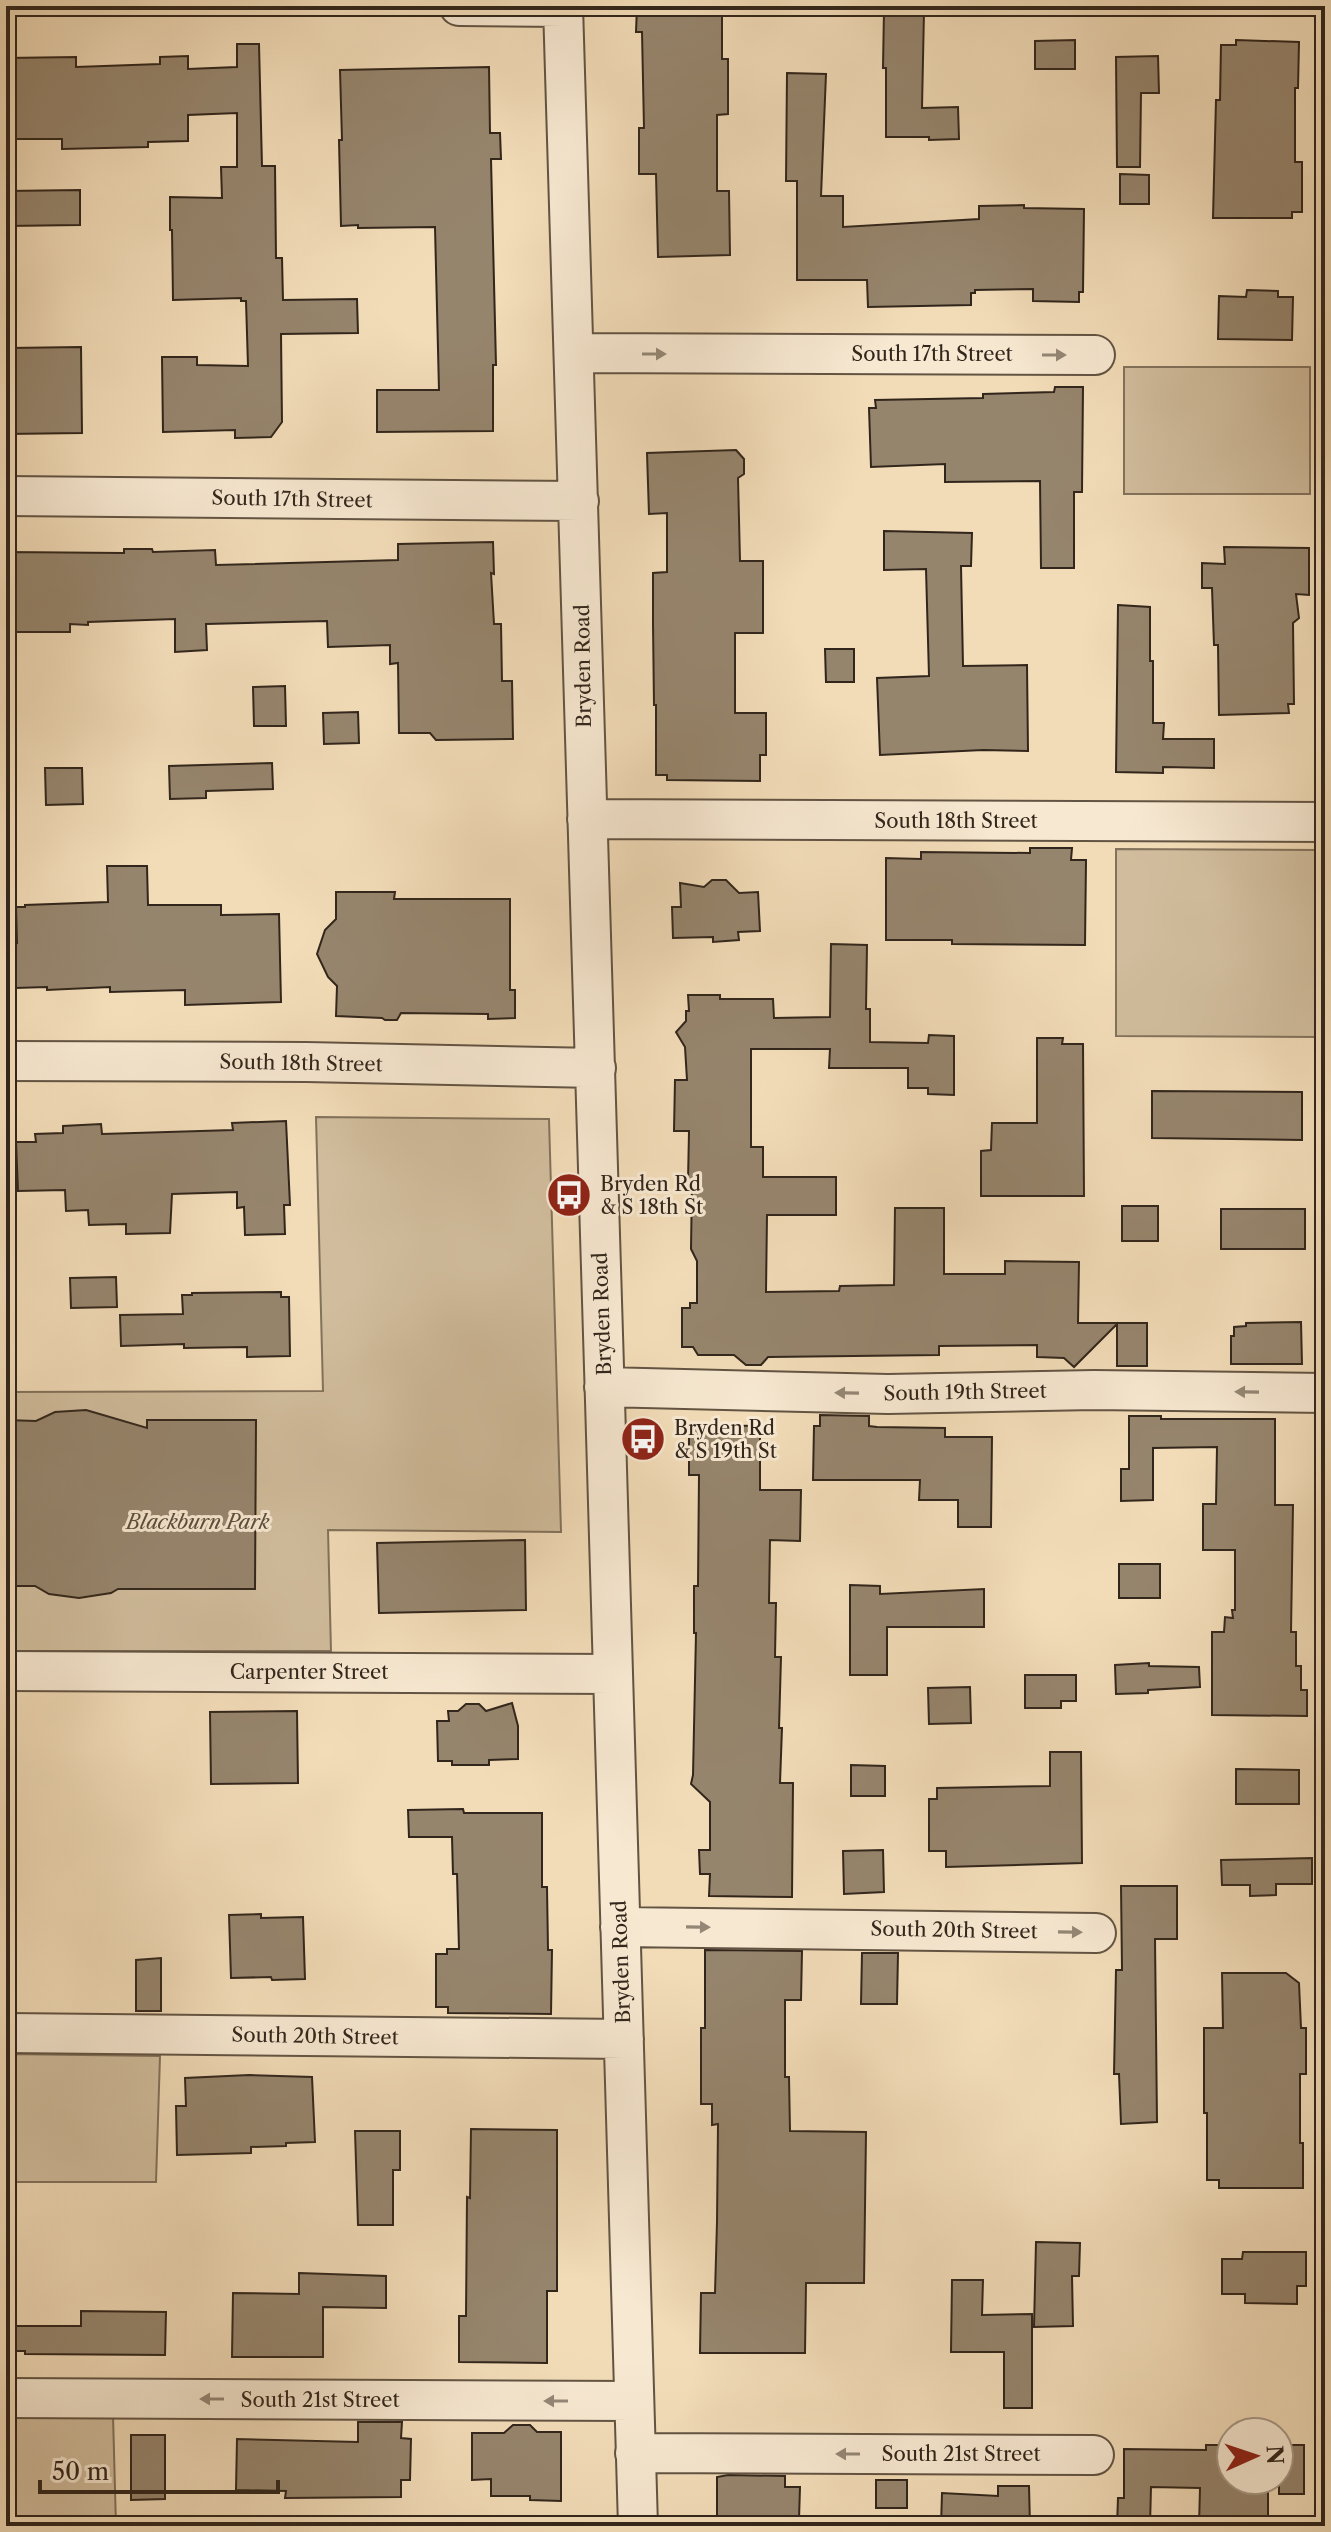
<svg xmlns="http://www.w3.org/2000/svg" width="1331" height="2532" font-family="'Libre Caslon Text',serif">
<style>
.green{fill:#d1bd9d;stroke:#82725c;stroke-width:2}
.building{fill:#96856d;stroke:#32261c;stroke-width:2}
.lines{fill:none;stroke-linecap:round;stroke-linejoin:round}
.street-casing{stroke:#625443;stroke-width:42}
.street{stroke:#f7e8d1;stroke-width:38}
.oneway{fill:#948776}
.labels{text-anchor:middle;dominant-baseline:central;stroke-width:6;stroke-linejoin:round;paint-order:stroke}
.street-label{font-size:20px;fill:#32261c;stroke:#f7e8d1}
.poi-label{font-size:20px;fill:#32261c;stroke:#f7e8d1;text-anchor:start}
.park-label{font-size:20px;font-style:italic;fill:#5a4c3c;stroke:#f7e8d1}
</style>
<rect width="100%" height="100%" fill="#f2dcb8"/>
<filter id="stains"><feTurbulence type="fractalNoise" baseFrequency=".0025" numOctaves="4"/><feColorMatrix values="0 0 0 0 .2 0 0 0 0 .09 0 0 0 0 .02 0 0 0 .5 -.17"/></filter>
<radialGradient id="worn" r=".72"><stop offset=".6" stop-color="#630" stop-opacity="0"/><stop offset="1" stop-color="#630" stop-opacity=".3"/></radialGradient>
<!-- green -->
<path class="green" d="M1124,367h186v127h-186z
M1116,849l203,1 -1,187 -202,-1z
M316,1117l233,2 12,413 -233,-2 3,121h-325v-259l317,-1z
M6,2054l154,2 -4,126h-150z
M6,2413l107,2 3,111h-110z"/>
<!-- building -->
<path class="building" d="M637,6h85v53h6v55l-11,1v76h12l1,64 -72,2 -2,-83h-17v-46h5l-2,-96h-6z
M884,10l40,1 -2,97 36,-1 1,32 -30,1v-3h-43v-69h-3z
M1075,40v29h-40v-28z
M1236,40l63,2 -1,46h-3v74h7v50h-10v6h-79l3,-118h4l1,-55h15z
M237,44h22l3,122h13l1,92h6l1,42 74,-1 1,34 -77,1 1,88 -11,15 -36,1v-8l-72,2 -1,-75h35v8l51,1 -2,-65h-5v-3l-68,2 -1,-70h-2v-33l52,1 -1,-31h16v-54l-49,2v26l-40,1v5l-86,2v-10h-56v-81l70,-1v10l84,-3v-7l28,-1v13l49,-2z
M1158,56l1,37h-18l-1,74h-23l-1,-110z
M489,67l1,66h10l1,26h-10l5,206h-3v66l-116,1v-42h62l-4,-163 -77,1v-3l-17,1 -2,-86h3l-2,-70z
M787,73l39,1 -5,122h22v31l136,-8v-13l45,-1v3l60,1 -1,83h-4v10l-46,-1v-12l-58,1v3h-4v12l-103,2 -1,-27h-70v-99h-11z
M1120,174l29,1v29h-29z
M80,190v35l-74,1v-35z
M1247,290l31,1v6h15l-1,43 -74,-1 1,-43 27,1z
M81,347l1,86 -76,1v-72h3v-14z
M1055,387h28l-1,105h-8v76h-33l-1,-87 -95,1v-18l-74,3 -2,-59h7l-1,-8 108,-2v-4l71,-2z
M736,450l8,9v15l-6,4 2,83h23v72h-28v80h31v42h-6v26l-93,-1v-5h-11v-70h-2l-1,-81v-51l14,-1v-59l-18,1 -2,-61z
M884,531l88,2 -1,33h-10l2,100 64,-1 1,86 -45,-1 -103,5 -3,-77 52,-2 -3,-107 -42,1z
M493,542l1,32 -3,-1 3,51h7l1,57h10l1,58 -77,1 -6,-7h-31l-1,-70 -8,1v-19l-62,2 -1,-26 -121,3 1,26 -32,2v-33l-87,3v3l-18,-1v8h-64v-80l118,1v-4h28l1,3 62,-2 1,15 182,-5v-16z
M1224,547l85,1v47l-13,-1 3,24 -6,5 1,81h-6l1,9 -70,2 -1,-70h-4l-2,-57h-10v-25l23,1z
M1118,605l32,2v54h3v62h11l-1,16h51v29l-51,-1v6l-47,-1z
M825,649h29v33h-28z
M285,686l1,40h-32l-1,-39z
M358,712l1,31 -35,1 -1,-31z
M272,763l1,26 -67,2v7l-36,1 -1,-33z
M45,768h37l1,36 -37,1z
M1030,848h42l-1,12h15l-1,85 -133,-1v-4h-66v-82l35,1v-7l109,1z
M107,866h40l1,39h73v10l58,-1 2,88 -96,3v-15l-75,2v-5l-63,3v-3l-32,1 -2,-45h4l-1,-36h9v-2l83,-3z
M712,880h14l13,13 19,-1 2,39 -22,1 1,8 -26,2v-5l-40,1 -1,-31h9l-1,-24 24,4z
M336,892h59l-1,7h116v91h5v28l-27,1v-5l-87,-1 -4,7h-12l-3,-2 -46,-2 1,-30 -9,-9 -11,-23 8,-24 11,-11z
M831,944l36,1 -1,64h4v33l58,1 1,-8 25,1v59l-26,-1v-6h-20v-20h-79l1,-19h-79v98h12v30h73v38h-69l-1,77 73,-1 1,-5 54,-1 1,-77h49v66h61v-13l74,1 -1,61h69v43h-30v-42l-43,43 -10,-9 -27,-1v-12l-98,1v9l-171,2 -7,8h-15l-12,-10h-36l-5,-8h-11v-39h8v-5h7v-42l-6,-12 1,-67h-4l1,-51h-15l1,-51h12l-2,-33 -9,-15 10,-11v-10h3l-1,-16h32v4h53l1,19 56,-1z
M1037,1038h26l-1,6h21l1,152h-103v-45l10,-1 1,-27h45z
M1152,1091l150,1v48l-150,-2z
M286,1121l4,84h-6l1,29 -40,1 -1,-28 -7,1v-16l-65,2 -2,39 -44,1v-10l-37,1 -1,-15 -22,1 -1,-21 -47,1 -2,-49h20l-1,-8 28,-1v-7l38,-2 1,10 131,-4 -1,-7z
M1122,1206h36v35h-36z
M1221,1209h84v40h-84z
M116,1277l1,30 -46,1 -1,-30z
M281,1292v5h8l1,59 -43,1v-10l-63,1v-4l-63,2 -1,-31 63,-1 -1,-19h10v-2z
M1301,1322l1,42h-71v-28h3v-9l12,-1v-3z
M86,1410l61,18v-8h109l-1,169h-137l-7,4 -32,5 -30,-4 -14,-8h-29v-166l30,1 19,-9z
M820,1415l49,1v10l8,1 68,1v9h47l-1,90h-33v-27h-39l1,-20h-107l1,-54h6z
M1129,1416h32v3h114v86h18l-2,127h5v34h5v24h6v26l-95,-1v-83h12l1,-15 8,1 -1,-8h3v-60h-32v-46h13l1,-57 -64,1v52l-32,1v-32h8z
M689,1425l71,1v64h41l-1,51 -30,-1 -1,63h7l-1,54h6l-2,71h3l-2,55h13l-1,114 -83,-1 1,-22h-10l-1,-24h11v-48l-19,-18 2,-9 3,-142h-2v-47h4l1,-111h-10z
M525,1540l1,70 -147,3 -2,-70z
M1119,1564h41v34h-41z
M850,1585l30,1v8l104,-5v38h-97v48h-37z
M1149,1663v3l50,1 1,20 -52,3v3l-32,1 -1,-29z
M1025,1675h51v26h-15v7h-36z
M970,1687l1,36 -42,1 -1,-36z
M512,1703l6,23v33l-29,1v5h-37v-4h-14l-1,-40h12l-1,-10h10l8,-7h13l7,7z
M297,1711l1,72 -87,1 -1,-72z
M1050,1752h31l1,111 -136,4v-16h-17v-52h8v-11l113,-2z
M851,1765l34,1v30h-34z
M1236,1769l63,1v34h-63z
M463,1809l1,4h78v74h5l1,63h4l-1,64 -103,-1v-6h-12v-53h11v-5h12l-2,-75h-4l-1,-37h-43l-1,-27z
M883,1850l1,42 -40,2 -1,-43z
M1312,1858v26h-36v11l-26,1v-11h-28l-1,-25z
M1121,1886h56v53h-22l2,183 -36,2 -2,-50h-5l2,-104h6z
M261,1914v4l42,-1 2,62 -33,1 -1,-3 -40,1 -2,-63z
M705,1950l97,1 -1,49h-16v77h4l1,54 76,1 -2,151h-58l-1,70h-105l1,-60h14l2,-71 1,-98 -6,1v-21h-11v-76h4z
M862,1953h36l-1,51h-36z
M161,1958v53h-25v-51z
M1222,1973h64l13,10 2,45h5v46h-6v69h3v45h-84v-8h-12v-67h-3v-85h19z
M249,2075l63,2 3,65 -29,1v3l-35,1v6l-74,2 -1,-49h10l-1,-28z
M471,2129l86,1v161h-10v72l-88,-1v-46h7l1,-119 3,1z
M355,2131h45v39h-7v55h-35z
M1036,2242l44,1 -1,33h-7l1,50 -39,1z
M1243,2252h63v34h-9v18l-52,-1v-9h-23v-35h20z
M299,2273l87,3v32l-63,-1v50h-91l1,-64 66,1z
M952,2280h31l-1,35 50,-1v94h-28v-56h-53z
M81,2311l85,1 -1,43 -140,-1v-3h-19v-25h75z
M358,2422h44l-1,16 10,1 -1,41h-9v17l-116,1 1,-7 -50,-1 1,-51 121,3z
M513,2425h17l7,7h24v69l-31,-1v-4h-39v-17l-19,1v-47h32z
M131,2435h34v64l-34,1z
M1206,2445h25v35h37v46h-69l1,-38 -49,-1 -1,39h-33l1,-28h6v-49l82,1z
M1279,2445h25v49h-25z
M728,2475l57,1v11h15l-1,32h-15l1,5h-58v-5h-10v-42z
M876,2480h31v28h-31z
M998,2486h31l1,40h-89l1,-33 56,3z"/>
<g class="lines">
<!-- street casing -->
<g class="street-casing">
<path id="street" d="M459,6l104,1
M563,6c29,840 48,1680 75,2520
M576,353l519,2
M6,496l573,5
M587,819l738,3
M6,1061l300,1 290,6
M604,1387l284,7 206,-4 231,3
M6,1671l606,3
M620,1927l476,6
M6,2033l618,6
M6,2398l628,3
M635,2453l459,2"/>
</g>
<!-- street -->
<use href="#street" class="street"/>
</g>
<!-- one-way arrows -->
<defs><path id="oneway-solid" d="M-6-.8H1V-3.2L6.5 0L1 3.2V.8H-6Z" transform="scale(2)"/></defs>
<g class="oneway">
<use href="#oneway-solid" transform="translate(654 354)"/>
<use href="#oneway-solid" transform="translate(1054 355)"/>
<use href="#oneway-solid" transform="translate(1247 1392) rotate(-179)"/>
<use href="#oneway-solid" transform="translate(847 1393) rotate(-179)"/>
<use href="#oneway-solid" transform="translate(698 1927) rotate(1)"/>
<use href="#oneway-solid" transform="translate(1070 1932) rotate(1)"/>
<use href="#oneway-solid" transform="translate(212 2399) rotate(-180)"/>
<use href="#oneway-solid" transform="translate(556 2401) rotate(-180)"/>
<use href="#oneway-solid" transform="translate(848 2454) rotate(-180)"/>
</g>
<!-- icons -->
<defs>
<g id="bus-disc" transform="scale(2.3)"><circle r="9.5" fill="#8f2418" stroke="#f7e8d1"/><path d="M-5-6H5V4H4V6H2V4H-2V6H-4V4H-5ZM-3.5-4V0h7V-4ZM-3.5 1.2v1.5H-2V1.2ZM2 1.2v1.5H3.5V1.2Z" fill="#fff"/></g>
</defs>
<g fill-rule="evenodd">
<use href="#bus-disc" x="569" y="1195"/>
<use href="#bus-disc" x="643" y="1439"/>
</g>
<g class="labels">
<!-- street labels -->
<g class="street-label">
<text x="932" y="354">South 17th Street</text>
<text transform="translate(292 499) rotate(1)">South 17th Street</text>
<text transform="translate(583 666) rotate(-91)">Bryden Road</text>
<text x="956" y="821">South 18th Street</text>
<text transform="translate(301 1063) rotate(1)">South 18th Street</text>
<text transform="translate(602 1314) rotate(-92)">Bryden Road</text>
<text transform="translate(965 1392) rotate(-1)">South 19th Street</text>
<text x="309" y="1672">Carpenter Street</text>
<text transform="translate(954 1930) rotate(1)">South 20th Street</text>
<text transform="translate(621 1962) rotate(-92)">Bryden Road</text>
<text transform="translate(315 2036) rotate(1)">South 20th Street</text>
<text x="320" y="2400">South 21st Street</text>
<text x="961" y="2454">South 21st Street</text>
</g>
<!-- poi labels -->
<g class="poi-label">
<text x="600" y="1184">Bryden Rd<tspan x="600" dy="23">&amp; S 18th St</tspan></text>
<text x="674" y="1428">Bryden Rd<tspan x="674" dy="23">&amp; S 19th St</tspan></text>
</g>
<!-- park labels -->
<g class="park-label">
<text x="198" y="1522">Blackburn Park</text>
</g>
</g>
<!-- margin -->
<rect width="1331" height="2532" fill="none" stroke="#f2dcb8" stroke-width="32"/>
<rect x="8" y="8" width="1315" height="2516" fill="none" stroke="#32261c" stroke-width="4"/>
<rect x="16" y="16" width="1299" height="2500" fill="none" stroke="#32261c" stroke-width="2"/>
<!-- north arrow -->
<g transform="translate(1255 2456) rotate(87)"><circle r="38" fill="#f7e8d1" stroke="#a89a89" stroke-width="2"/>
<path d="M0-6L14 30L0 20L-14 30Z" fill="#8f2418"/>
<text y="-12" font-size="22" font-weight="bold" text-anchor="middle" fill="#32261c">N</text>
</g>
<!-- scale -->
<path d="M40 2480v12h238v-12" fill="none" stroke="#32261c" stroke-width="4"/>
<text x="52" y="2480" font-size="24" fill="#32261c" stroke="#f7e8d1" stroke-width="6" paint-order="stroke">50 m</text>
<rect width="100%" height="100%" filter="url(#stains)"/>
<rect width="100%" height="100%" fill="url(#worn)"/>
</svg>
